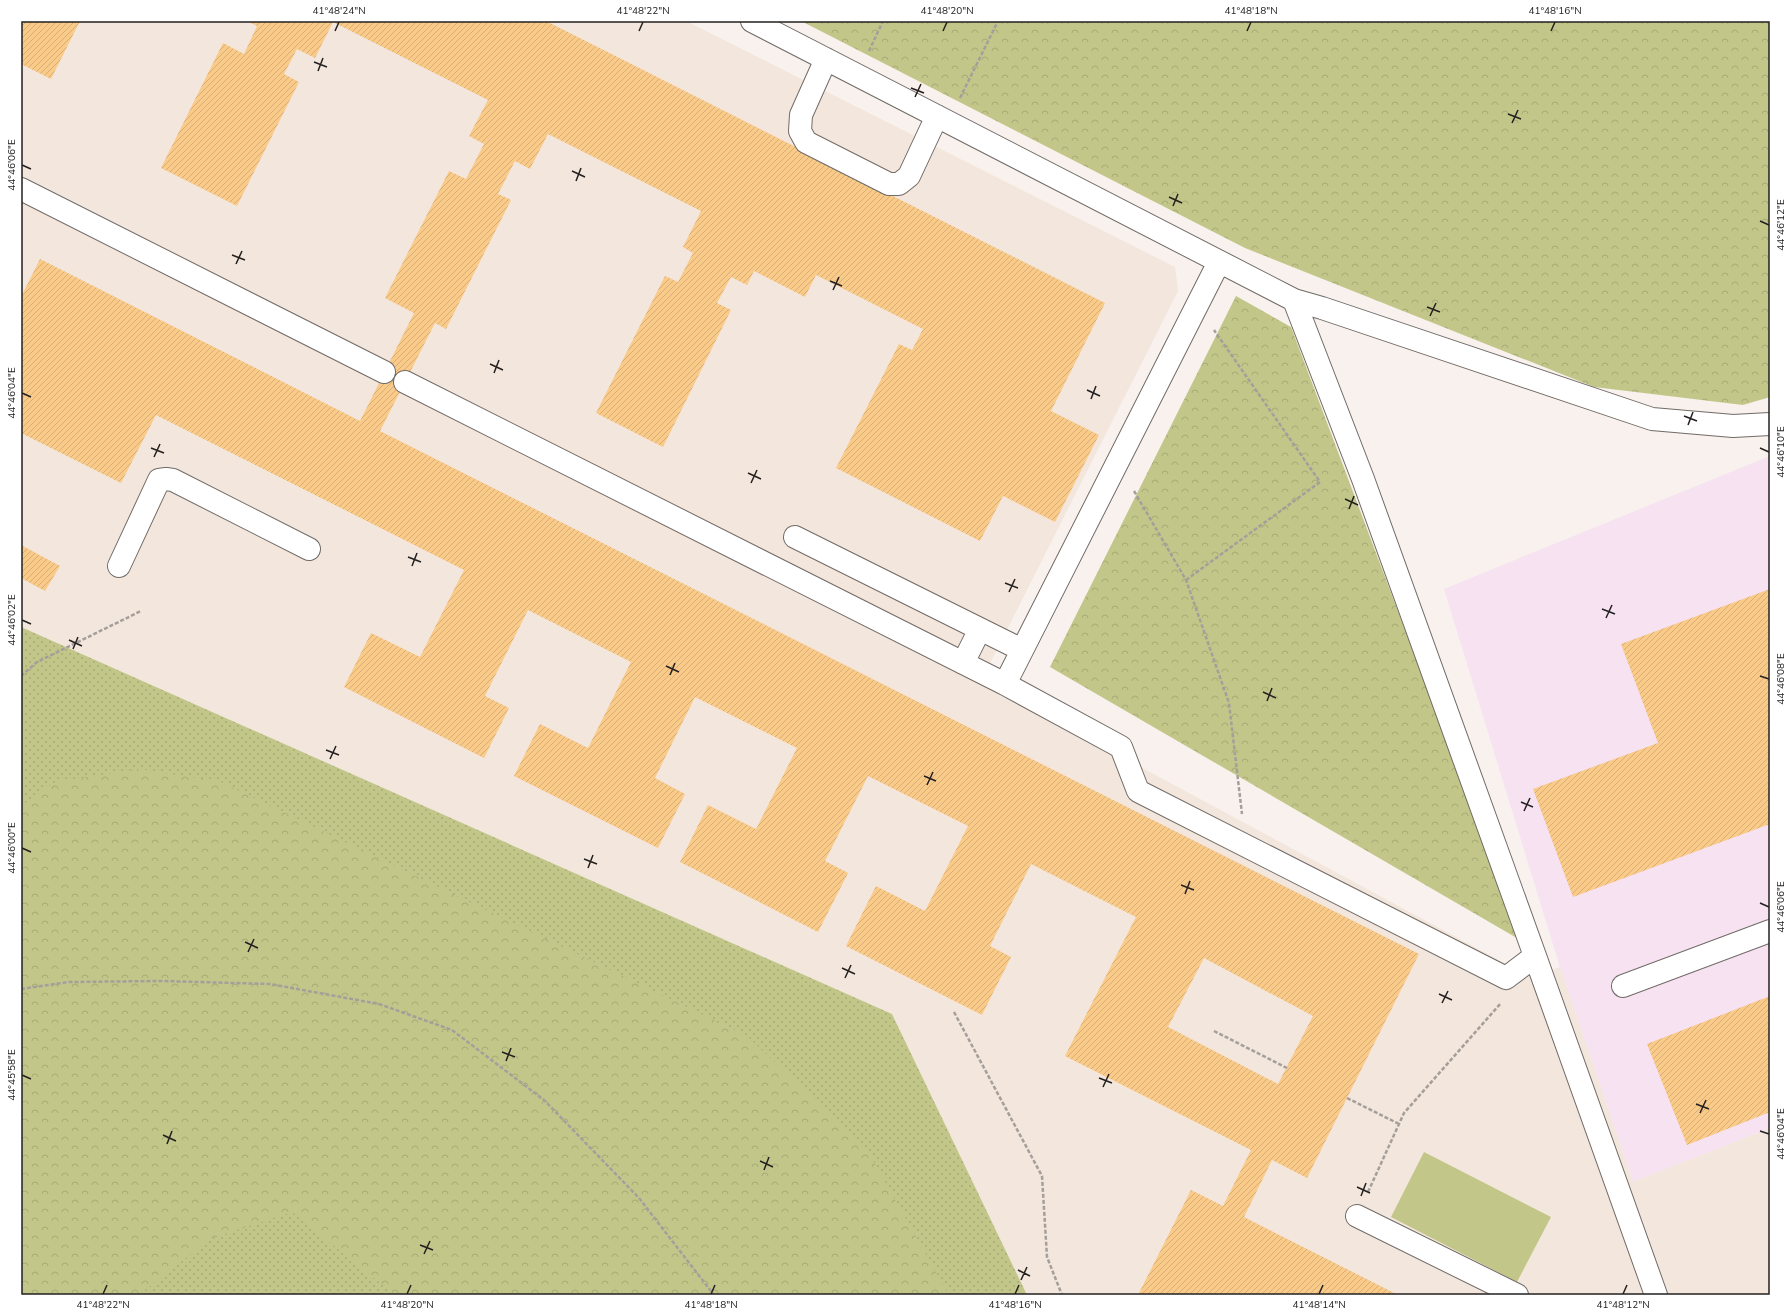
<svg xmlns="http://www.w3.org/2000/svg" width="1791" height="1316" font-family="'Nunito Sans',sans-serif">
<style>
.commercial{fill:#f6e2f1}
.built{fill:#f3e6dc}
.grass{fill:url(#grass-dots)}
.forest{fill:url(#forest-crowns)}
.pitch{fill:#c2c789}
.building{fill:url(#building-hatch);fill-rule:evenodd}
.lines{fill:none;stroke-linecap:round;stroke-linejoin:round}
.minor-casing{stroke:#716b67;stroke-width:24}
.path{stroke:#a59f9c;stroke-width:2.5;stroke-dasharray:4 2;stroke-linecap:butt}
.minor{stroke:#fff;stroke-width:22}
.ticks{fill:none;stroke:#23201f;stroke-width:1.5}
.neatline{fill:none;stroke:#23201f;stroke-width:1.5}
.ticks-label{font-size:10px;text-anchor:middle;fill:#23201f}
</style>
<defs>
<pattern id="grass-dots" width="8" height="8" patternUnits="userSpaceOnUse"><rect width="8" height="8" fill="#c2c789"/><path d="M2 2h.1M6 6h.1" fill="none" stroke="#a6ab76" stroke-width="1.8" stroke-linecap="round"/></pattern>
<pattern id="forest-crowns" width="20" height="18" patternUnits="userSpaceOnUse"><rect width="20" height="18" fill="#c2c789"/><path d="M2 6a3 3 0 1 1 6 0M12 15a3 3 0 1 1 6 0" fill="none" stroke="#a6ab76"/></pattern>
<pattern id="building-hatch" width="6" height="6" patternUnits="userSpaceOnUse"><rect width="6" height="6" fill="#faca89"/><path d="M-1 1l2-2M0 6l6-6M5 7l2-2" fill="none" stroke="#d6ad76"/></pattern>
</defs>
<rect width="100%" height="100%" fill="#f8f1ed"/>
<!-- commercial -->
<path class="commercial" d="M1770,456v672l-137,54 -73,-215 -116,-378z"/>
<!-- built -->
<path class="built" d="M21,21h665l489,246 3,24 -197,390 551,297 28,-11 73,215 137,-54v167h-743l-135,-281 -869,-385 -2,-3z"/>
<!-- grass -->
<path class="grass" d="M21,627l871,387 135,281h-1006z"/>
<!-- forest -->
<path class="forest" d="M801,21h969v376l-27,8 -149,-18 -349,-139z
M1236,296l55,31 231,614 -472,-274z
M139,769l82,13 526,254 119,112 83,147h-554l-103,-83 -82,27 -65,51 -2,5h-122v-489l34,-24z"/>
<!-- pitch -->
<path class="pitch" d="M1424,1152l127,65 -34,65 -126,-65z"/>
<!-- building -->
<path class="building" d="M21,21h59l-29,58 -30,-15z
M247,21h299l559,282 -54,108 48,24 -44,87 -52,-26 -23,45 -144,-73 63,-124 13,6 11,-21 -107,-54 -11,22 -51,-26 -7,14 -16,-8 -14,26 14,7 -68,137 -67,-34 69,-137 13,6 15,-29 -10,-6 18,-36 -153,-77 -18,35 -15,-8 -17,33 13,6 -65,129 -11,-6 -55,108 1039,523 -112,224 -35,-18 -28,57 154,78h-260l53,-105 32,16 28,-56 -186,-94 71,-139 -105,-53 -41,82 21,11 -29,58 -136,-69 30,-60 49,25 43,-85 -100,-50 -43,85 23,12 -30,59 -138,-70 28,-57 48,24 41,-81 -102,-51 -40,81 30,16 -27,54 -144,-72 26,-52 48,24 43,-86 -103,-52 -43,86 24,12 -25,50 -140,-71 27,-54 49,24 44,-87 -308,-155 -35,68 -100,-50v-136l19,-38 320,162 54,-108 -29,-15 64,-127 17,8 18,-35 -15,-8 19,-36 -155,-78 -18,36 -18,-9 -13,25 15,8 -62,124 -76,-38 62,-125 21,11 13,-28zM1204,958l109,58 -35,68 -110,-57z
M21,545l39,21 -15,25 -24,-13z
M1770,589v235l-197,73 -40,-108 125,-46 -37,-99z
M1770,996v116l-83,33 -40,-101z"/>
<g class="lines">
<!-- minor casing -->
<g class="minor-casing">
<path id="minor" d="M752,21l542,279 28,8 330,111 81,7 37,-2
M826,59l-25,56 -1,16 6,11 83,42h10l10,-8 28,-60
M21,189l363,183
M1294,300l69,179 172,477
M405,382l600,302 214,-422
M795,537l227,113
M119,566l40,-86 7,-1 7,1 136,69
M963,663l17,-34
M1005,684l116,63 17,44 368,187 29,-22 121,339
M1623,986l147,-55
M1357,1216l160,79"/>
</g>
<!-- path -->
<path class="path" d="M869,51l14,-30
M960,98l38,-77
M1134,491l52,89 43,123 13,111
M1186,580l134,-98 -106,-152
M21,676l16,-14 104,-51
M21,989l48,-7 92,-1 109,3 109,20 73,26 92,70 95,98 75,97
M954,1012l88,164 5,81 15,38
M1214,1031l73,37
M1347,1098l52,26
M1368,1192l36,-79 97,-110"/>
<!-- minor -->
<use href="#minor" class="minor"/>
</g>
<!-- ticks -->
<path class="ticks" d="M335,31l4,-9M639,31l4,-9M943,31l4,-9M1247,31l4,-9M1551,31l4,-9M314,62l13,5M318,71l5,-13M911,88l13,5M915,97l6,-13M1508,114l13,5M1512,123l6,-13M22,165l9,4M572,171l13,6M576,181l5,-13M1169,197l13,6M1173,206l5,-12M1760,221l9,4M232,255l13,5M236,264l6,-13M830,281l12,5M833,290l6,-13M1427,307l13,5M1430,316l6,-13M490,364l13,6M494,373l5,-13M1087,390l13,6M22,393l9,4M1091,399l5,-13M1684,416l13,5M1688,425l5,-13M151,448l13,5M1760,448l9,4M154,457l6,-13M748,473l13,6M751,483l6,-13M1345,499l13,6M1349,509l5,-13M408,557l13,5M412,566l5,-13M1005,583l13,5M1009,592l6,-13M1602,609l13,5M1606,618l6,-13M22,620l9,4M69,640l13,6M73,649l5,-12M666,666l13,6M670,675l5,-12M1760,676l9,3M1263,692l13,6M1267,701l5,-13M326,750l13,5M330,759l6,-13M924,776l12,5M927,785l6,-13M1521,802l12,5M1524,811l6,-13M22,848l9,4M584,859l13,5M588,868l5,-13M1181,885l13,5M1185,894l5,-13M1760,903l9,4M245,942l13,6M248,952l6,-13M842,968l13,6M845,978l6,-13M1439,994l13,6M1442,1003l6,-12M502,1052l13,5M506,1061l5,-13M22,1075l9,4M1099,1078l13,5M1103,1087l6,-13M1696,1104l13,5M1700,1113l6,-13M1760,1131l9,3M163,1135l13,6M167,1144l5,-13M760,1161l13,6M764,1170l5,-13M1357,1187l13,6M1361,1196l5,-13M420,1245l13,5M424,1254l6,-13M1018,1270l12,6M1021,1280l6,-13M103,1294l4,-9M407,1294l4,-9M711,1294l4,-9M1015,1294l4,-9M1319,1294l4,-9M1623,1294l4,-9"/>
<!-- border -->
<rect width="1791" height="1316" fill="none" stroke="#ffffff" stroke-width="44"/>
<rect x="22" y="22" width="1747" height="1272" class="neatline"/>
<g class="ticks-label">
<text x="339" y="14">41°48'24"N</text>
<text x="643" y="14">41°48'22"N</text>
<text x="947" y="14">41°48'20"N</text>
<text x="1251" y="14">41°48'18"N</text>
<text x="1555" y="14">41°48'16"N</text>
<text transform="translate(11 165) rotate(-90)" y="4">44°46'06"E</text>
<text transform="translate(1780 225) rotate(-90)" y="4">44°46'12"E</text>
<text transform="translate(11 393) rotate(-90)" y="4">44°46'04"E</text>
<text transform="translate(1780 452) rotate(-90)" y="4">44°46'10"E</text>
<text transform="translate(11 620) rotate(-90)" y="4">44°46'02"E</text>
<text transform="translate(1780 679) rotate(-90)" y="4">44°46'08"E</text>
<text transform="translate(11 848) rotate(-90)" y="4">44°46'00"E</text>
<text transform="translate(1780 907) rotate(-90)" y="4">44°46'06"E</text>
<text transform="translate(11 1075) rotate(-90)" y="4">44°45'58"E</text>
<text transform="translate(1780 1134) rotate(-90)" y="4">44°46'04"E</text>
<text x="103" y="1308">41°48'22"N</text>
<text x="407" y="1308">41°48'20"N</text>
<text x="711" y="1308">41°48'18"N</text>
<text x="1015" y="1308">41°48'16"N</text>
<text x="1319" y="1308">41°48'14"N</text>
<text x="1623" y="1308">41°48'12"N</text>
</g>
</svg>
